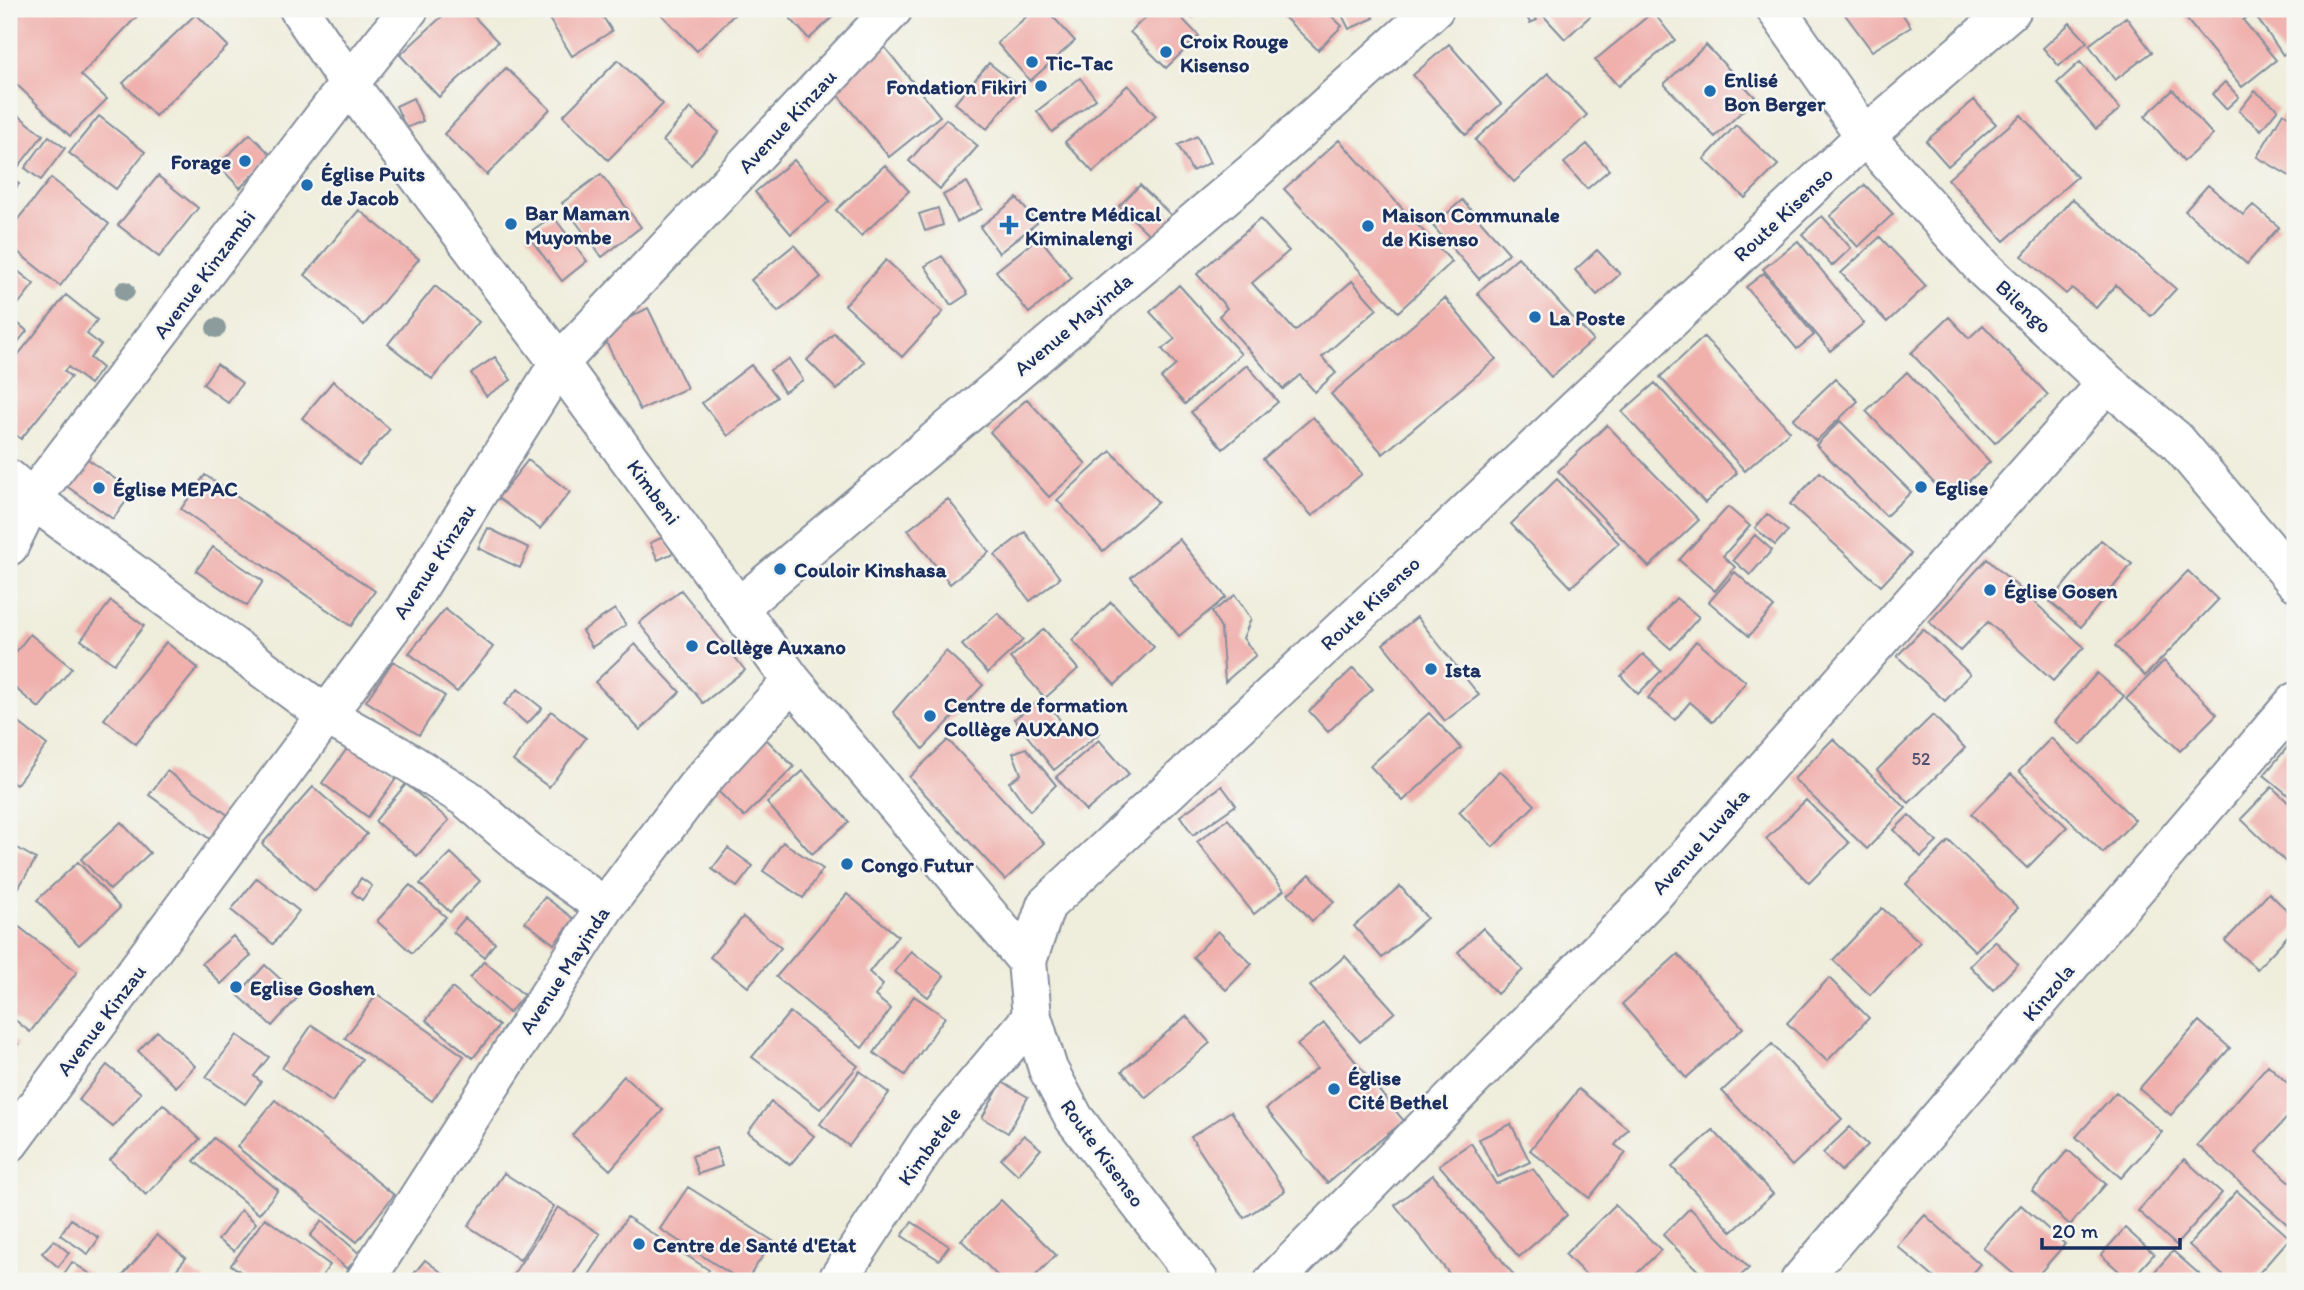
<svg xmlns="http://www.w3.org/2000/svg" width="2304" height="1290" font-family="Itim,sans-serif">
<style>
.building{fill:#f0b1ad}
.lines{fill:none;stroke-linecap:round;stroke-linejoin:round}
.minor-casing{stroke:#858e9c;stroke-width:42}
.minor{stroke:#fff;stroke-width:38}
.tree{fill:#8c9c9d}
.poi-dot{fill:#1f6fb2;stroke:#f6f6f2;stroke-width:2.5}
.labels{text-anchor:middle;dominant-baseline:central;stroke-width:5;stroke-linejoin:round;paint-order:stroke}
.number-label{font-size:18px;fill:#505072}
.poi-label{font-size:21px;font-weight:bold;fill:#1b2f5e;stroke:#f6f6f2;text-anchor:start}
.street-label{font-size:21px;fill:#1b2f5e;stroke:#f6f6f2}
</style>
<rect width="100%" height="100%" fill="#f6f6f2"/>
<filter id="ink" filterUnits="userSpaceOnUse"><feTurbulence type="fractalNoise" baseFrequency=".0143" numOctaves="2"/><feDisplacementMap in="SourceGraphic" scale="14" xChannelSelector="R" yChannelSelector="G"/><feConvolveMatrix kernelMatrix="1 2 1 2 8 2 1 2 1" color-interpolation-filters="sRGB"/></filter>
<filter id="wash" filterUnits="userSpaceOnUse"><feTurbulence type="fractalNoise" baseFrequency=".00686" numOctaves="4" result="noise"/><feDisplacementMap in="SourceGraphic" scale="28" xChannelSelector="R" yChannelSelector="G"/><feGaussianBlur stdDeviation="1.57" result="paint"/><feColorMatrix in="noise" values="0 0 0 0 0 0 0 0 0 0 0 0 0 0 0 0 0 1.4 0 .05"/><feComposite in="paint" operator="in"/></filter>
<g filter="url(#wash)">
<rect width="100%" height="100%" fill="#efeddb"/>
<g id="blocks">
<!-- building -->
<path class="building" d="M9,9h135l-63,66 26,24 -37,37 -61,-59z
M450,9h17l31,33 -59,55 -39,-42z
M543,9h55l14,22 -40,25z
M664,9h76l-43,42 -37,-38z
M782,9h51l4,4 -28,26z
M1035,9h11l29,32 -45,40 -33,-38z
M1154,9h19l26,27 -33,32 -36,-36z
M1184,9h19l-11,9z
M1288,9h36l18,17 -24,24 -36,-35z
M1339,9h30l5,9 -25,11z
M1523,9h8l6,11 -7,3z
M1546,9h52l-33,30 -24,-26z
M1841,9h58l12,18 -39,24z
M2178,9h66l5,6 -6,5 33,40 -34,27z
M2251,9h44v37l-12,9z
M1653,12l22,28 -57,46 -23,-26z
M196,14l32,32 -73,70 -32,-33z
M2126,17l26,35 -37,28 -26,-35z
M2070,23l17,19 -28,24 -16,-18z
M879,40l61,76 -51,41 -62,-75z
M1449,44l52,60 -35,31 -53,-60z
M1706,45l50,53 -41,39 -51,-53z
M618,60l45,44 -55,56 -45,-44z
M2080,62l40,47 -24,20 -39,-46z
M989,63l31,25 -33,41 -32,-26z
M506,68l44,41 -63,66 -43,-41z
M1548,73l39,42 -73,67 -39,-42z
M1080,78l16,21 -44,33 -15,-21z
M2225,82l14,15 -13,12 -14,-15z
M1128,85l28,31 -63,56 -28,-30z
M2173,90l40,45 -29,26 -39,-45z
M2255,91l23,18 -17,21 -22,-19z
M413,98l10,23 -17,7 -10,-22z
M1974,100l22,24 -48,42 -22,-25z
M9,108l34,27 -31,40 -3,-3z
M690,108l29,24 -28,33 -28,-24z
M2283,113l12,7v59l-38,-22z
M2021,115l56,62 -73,64 -56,-62z
M99,116l46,36 -29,37 -47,-36z
M946,119l32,27 -38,43 -31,-28z
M1736,125l42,40 -33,33 -41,-39z
M250,134l22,22 -32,32 -22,-23z
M49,136l16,12 -24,32 -16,-12z
M1197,136l13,27 -18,8 -14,-26z
M1339,140l113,122 -54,50 -114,-123z
M1587,144l22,26 -22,19 -23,-26z
M794,160l36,41 -39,33 -36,-42z
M885,165l24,26 -48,45 -25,-26z
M601,174l40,53 -39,30 -40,-54z
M9,175l10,9 -10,12z
M158,176l40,32 -39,49 -41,-32z
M51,178l58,46 -49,62 -51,-41v-15z
M967,182l15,27 -25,13 -14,-27z
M1140,185l35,34 -20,21 -36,-34z
M1865,185l28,29 -35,33 -28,-31z
M2208,185l35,30 10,-10 26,22 -32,37 -62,-53z
M1017,198l20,25 -38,30 -19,-26z
M2072,199l104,90 -25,27 -35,-31 -20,23 -24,-20 -6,6 -44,-38z
M1462,200l47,53 -30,26 -46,-53z
M938,208l5,17 -18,6 -6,-17z
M359,210l60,49 -55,66 -59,-50z
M553,216l34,45 -25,20 -35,-47z
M1822,216l29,32 -19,18 -30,-32z
M1260,219l29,32 -37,32 43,48 57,-50 25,28 -55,48 14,16 -21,19 -15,-17 -17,14 -64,-73 8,-8 -30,-34z
M1039,237l33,41 -43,35 -33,-42z
M1880,237l46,49 -39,36 -46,-49z
M1798,241l66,82 -34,28 -67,-82z
M794,245l27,32 -43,35 -27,-32z
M1597,250l23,24 -23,21 -22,-25z
M942,256l26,38 -17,11 -26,-39z
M1518,257l75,83 -42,37 -74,-84z
M886,260l57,52 -41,45 -57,-52z
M9,264l25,20 -25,32 18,15 -18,22z
M1764,273l50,62 -17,14 -51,-62z
M1179,285l62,69 -56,50 -24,-26 15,-13 -14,-16 13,-10 -25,-27z
M435,286l44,36 -47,57 -44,-35z
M66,295l31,25 -10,14 14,11 -11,13 12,10 -12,16 -22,-17 -4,4 7,6 -50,62 -12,-9v-64z
M1445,298l51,61 -113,95 -52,-60z
M648,308l39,80 -47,22 -39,-78z
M1949,317l20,21 14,-13 65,70 -53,48 -84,-90z
M834,333l31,29 -28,28 -30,-30z
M1704,337l86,94 -45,40 -85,-94z
M495,357l16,23 -25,16 -15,-23z
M789,359l14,21 -19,12 -14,-22z
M217,364l25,19 -14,20 -25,-19z
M751,365l26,32 -49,39 -26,-33z
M1247,365l31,37 -55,47 -32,-37z
M1907,372l83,90 -41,37 -83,-88z
M1835,379l23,22 -42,40 -23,-22z
M333,381l57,48 -31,36 -57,-47z
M1655,383l82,90 -32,30 -83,-91z
M1027,399l59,65 -37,33 -59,-65z
M1313,417l49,57 -50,42 -49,-57z
M1840,421l71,71 -25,24 -70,-71z
M1607,425l92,95 -50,47 -91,-96z
M1111,451l47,51 -55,49 -46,-51z
M85,457l48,35 -20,27 -48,-34z
M528,460l42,32 -30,37 -42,-31z
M1820,472l91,82 -30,32 -91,-82z
M205,475l170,116 -24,35 -170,-117z
M1557,479l62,64 -48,44 -60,-63z
M948,499l41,53 -39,32 -42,-54z
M1728,507l22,19 -27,30 12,11 -20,24 -36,-31z
M1767,514l21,17 -13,14 -20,-17z
M488,528l41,20 -9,20 -42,-20z
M1025,532l35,46 -30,23 -35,-46z
M1755,535l17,15 -22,25 -17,-15z
M665,536l8,17 -15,7 -8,-17z
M1179,539l47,58 -47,39 -48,-59z
M2101,540l31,24 -51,63 -31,-25z
M213,547l50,34 -16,25 -51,-35z
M1987,559l97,88 -31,34 -65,-59 -28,29 -31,-29z
M2188,571l30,29 -73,76 -30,-30z
M1735,572l39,35 -25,29 -40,-34z
M681,590l64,80 -42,33 -64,-80z
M1235,595l16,24 -8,19 13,17 -31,27 -4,-53 -9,-17z
M1676,598l23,19 -28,32 -22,-19z
M111,601l33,25 -30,38 -33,-24z
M1111,602l43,45 -39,38 -43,-45z
M445,609l48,38 -36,45 -48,-39z
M615,609l11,16 -34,22 -10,-16z
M998,613l25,27 -35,33 -26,-28z
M1417,617l62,78 -34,26 -62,-77z
M1044,629l34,40 -33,29 -35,-40z
M1923,629l47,45 -25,27 -48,-45z
M30,634l42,34 -33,40 -30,-25v-22z
M1696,641l50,41 -33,40 -23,-20 -15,18 -27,-22z
M166,642l32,26 -62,76 -32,-25z
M635,644l45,48 -40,38 -45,-48z
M946,651l37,34 -60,64 -30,-37z
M1643,654l18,17 -23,23 -17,-18z
M393,661l52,35 -26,39 -53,-34z
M2164,661l53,53 -37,37 -54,-52z
M1353,668l20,21 -45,43 -19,-21z
M2097,673l27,23 -43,49 -27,-23z
M518,689l24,19 -15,16 -23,-20z
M1042,699l14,15 13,20 17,-8 14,7 -46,37 -40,-51z
M551,711l35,27 -37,49 -36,-26z
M1429,713l32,35 -58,53 -33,-35z
M9,715l38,30 -31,40 -7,-5z
M1933,715l32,33 -56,55 -32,-33z
M758,731l36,36 -50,50 -36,-36z
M2051,738l84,82 -32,33 -84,-82z
M2295,738v56l-3,4 -28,-23z
M1833,739l73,69 -39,41 -73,-70z
M948,740l96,103 -39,37 -96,-103z
M1099,740l30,34 -43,37 -30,-34z
M352,742l46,34 -30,41 -46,-34z
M1026,748l30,37 -26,26 -21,-29 12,-8 -8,-21z
M167,771l69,50 -18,24 -69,-50z
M803,771l46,51 -37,32 -45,-51z
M1500,771l35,34 -42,42 -34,-35z
M2011,774l56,53 -40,41 -56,-54z
M406,784l43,36 -32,36 -42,-35z
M1222,786l14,19 -43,30 -13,-19z
M313,787l54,47 -52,57 -53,-47z
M2272,787l23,22v62l-54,-52z
M1806,800l43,43 -40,40 -43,-44z
M1909,815l28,27 -16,15 -27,-27z
M1228,819l56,71 -30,24 -57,-72z
M121,822l29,31 -40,37 -29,-31z
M1949,841l69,67 -43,43 -69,-67z
M783,842l40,27 -20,29 -40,-27z
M9,843l27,16 -25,41 -2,-1z
M728,848l25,18 -16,21 -25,-18z
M451,853l29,28 -30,31 -30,-28z
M78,862l42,46 -41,37 -42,-45z
M1310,874l24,28 -22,19 -24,-27z
M257,878l42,33 -26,33 -42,-34z
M361,878l11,8 -10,14 -10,-8z
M410,885l36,32 -34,36 -35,-32z
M1400,886l27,32 -45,40 -28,-32z
M2269,893l26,25v10l-38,41 -32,-28z
M847,894l51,42 -29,36 14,13 -8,11 16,13 -29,39 -86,-71z
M545,897l29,22 -20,25 -29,-22z
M1882,908l38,34 -50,53 -37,-35z
M743,917l38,31 -33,39 -38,-30z
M465,918l30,25 -11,14 -31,-25z
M9,919l68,53 -47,60 -21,-17z
M1483,928l40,42 -26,24 -39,-42z
M1218,931l34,33 -26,26 -33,-33z
M233,936l18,20 -30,28 -19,-21z
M1995,941l23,23 -25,26 -23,-24z
M911,951l33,25 -16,21 -33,-25z
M1678,954l65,74 -57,50 -64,-74z
M1345,956l50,56 -35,30 -50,-56z
M484,961l40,34 -15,18 -39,-35z
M265,965l34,31 -27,30 -34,-31z
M1829,978l40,40 -42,43 -40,-38z
M452,988l47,38 -26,32 -47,-38z
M377,994l87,62 -32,45 -87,-63z
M914,996l31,21 -40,58 -31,-22z
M790,1012l68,54 -38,43 -68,-52z
M1186,1016l24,27 -64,55 -24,-27z
M2199,1021l31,27 -59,67 -32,-26z
M1324,1023l80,98 -77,62 -61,-74 51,-41 -20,-23z
M312,1025l50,34 -30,43 -50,-34z
M157,1031l38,35 -19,21 -38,-36z
M237,1035l32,22 -15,19 7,6 -16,22 -39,-27z
M9,1037l9,7 -9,11z
M1772,1044l70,75 -50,47 -70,-75z
M107,1065l34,28 -28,34 -34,-27z
M2268,1065l27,25v19l-39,43 39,34v45l-98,-86z
M860,1071l29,22 -40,53 -29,-22z
M624,1076l39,34 -53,60 -38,-35z
M1002,1082l26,15 -20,36 -26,-15z
M1579,1089l49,40 -13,16 11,8 -37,45 -59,-48z
M2116,1092l46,40 -41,46 -45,-41z
M275,1100l119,95 -37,47 -120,-95z
M771,1102l43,34 -24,29 -42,-33z
M163,1104l37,35 -54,56 -36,-35z
M1231,1111l54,80 -41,27 -53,-81z
M1511,1124l19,38 -32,15 -19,-38z
M1850,1127l18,18 -27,26 -18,-18z
M1713,1130l60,64 -41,38 -60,-65z
M1024,1135l17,14 -23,26 -17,-16z
M214,1138l64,52 -19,24 -65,-53z
M1471,1143l25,41 37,-15 34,46 -48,42 -80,-92z
M716,1148l6,18 -24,8 -6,-18z
M2068,1150l38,34 -36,41 -38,-34z
M2184,1159l38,34 -46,52 -38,-34z
M504,1173l50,33 -34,54 -52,-34z
M1433,1175l80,99 -9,7h-49l-60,-76z
M688,1187l85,54 -27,40h-4l-82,-52z
M2237,1191l53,47 -38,43h-23l-40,-36z
M1001,1200l55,55 -26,26h-27l-42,-41z
M1615,1205l46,45 -32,31h-37l-27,-27z
M2021,1205l44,39 -32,37h-11l-39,-33z
M558,1207l42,27 -31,47h-55l-4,-2z
M1690,1208l59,60 -14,13h-27l-45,-46z
M241,1210l15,13 -22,28 -16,-11z
M1925,1215l55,49 -15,17h-27l-41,-35z
M627,1217l82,53 -7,11h-42l-5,-3 -2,3h-68z
M265,1218l65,47 -12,16h-64l-23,-16z
M71,1219l28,19 -11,16 -28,-19z
M322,1221l39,34 -14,14 -37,-33z
M912,1222l37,24 -10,14 -37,-24z
M2125,1228l29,26 -24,27 -29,-26z
M157,1235l29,23 -19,23h-44l-3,-2z
M54,1240l15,13 -11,14 -16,-14z
M2173,1251l34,30h-57l-2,-2z
M425,1260l28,21h-45z
M72,1262l29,19h-42z
M188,1270l19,11h-26z"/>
</g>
</g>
<g filter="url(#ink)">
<use href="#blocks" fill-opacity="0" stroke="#858e9c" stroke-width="2"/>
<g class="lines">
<!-- minor casing -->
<g class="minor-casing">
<path id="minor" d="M299,9l50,75 210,279 233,318 235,280
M1776,9l89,127 121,135 121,112 69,57 119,141
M9,479l23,20 294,216 71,40 69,43 71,61 68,48
M9,546l23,-47 317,-415 60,-75
M739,607l513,-434 182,-164
M9,1143l396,-534 154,-246 334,-354
M365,1281l240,-374 91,-120 96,-106
M837,1281l93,-142 102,-122
M1199,1281l-125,-163 -26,-49 -16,-52 -5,-56 19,-56 362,-337 457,-432 147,-127
M1274,1281l379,-386 454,-512
M1800,1281l495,-579"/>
</g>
<!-- minor -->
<use href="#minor" class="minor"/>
</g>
<!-- trees -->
<g class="tree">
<circle cx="125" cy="291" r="10"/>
<circle cx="216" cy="328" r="10"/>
</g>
</g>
<!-- markers -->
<g class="poi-dot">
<circle cx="1166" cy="52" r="7"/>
<circle cx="1032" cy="62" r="7"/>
<circle cx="1041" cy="86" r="7"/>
<circle cx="1710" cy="91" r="7"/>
<circle cx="245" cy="161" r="7"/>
<circle cx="307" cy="185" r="7"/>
<circle cx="511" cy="224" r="7"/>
<path d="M1005.5 214.5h7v7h7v7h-7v7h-7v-7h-7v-7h7z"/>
<circle cx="1368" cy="226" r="7"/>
<circle cx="1535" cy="317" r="7"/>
<circle cx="1921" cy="487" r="7"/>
<circle cx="99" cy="488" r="7"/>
<circle cx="780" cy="569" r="7"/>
<circle cx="1990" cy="590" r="7"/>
<circle cx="692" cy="646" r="7"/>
<circle cx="1431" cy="669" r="7"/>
<circle cx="930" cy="716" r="7"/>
<circle cx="847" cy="864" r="7"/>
<circle cx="236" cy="987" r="7"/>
<circle cx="1334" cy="1089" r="7"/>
<circle cx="639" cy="1244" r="7"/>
</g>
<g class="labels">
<!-- number labels -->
<g class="number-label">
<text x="1921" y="759">52</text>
</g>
<!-- poi labels -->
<g class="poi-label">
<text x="1180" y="40">Croix Rouge<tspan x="1180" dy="24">Kisenso</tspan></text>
<text x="1046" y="62">Tic-Tac</text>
<text x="1724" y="79">Enlisé<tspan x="1724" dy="24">Bon Berger</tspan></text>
<text x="1027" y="86" text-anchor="end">Fondation Fikiri</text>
<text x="231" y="161" text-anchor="end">Forage</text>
<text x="321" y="173">Église Puits<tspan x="321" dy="24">de Jacob</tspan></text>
<text x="525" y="212">Bar Maman<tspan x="525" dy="24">Muyombe</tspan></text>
<text x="1025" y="213">Centre Médical<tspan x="1025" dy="24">Kiminalengi</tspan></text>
<text x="1382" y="214">Maison Communale<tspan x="1382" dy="24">de Kisenso</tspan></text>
<text x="1549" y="317">La Poste</text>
<text x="1935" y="487">Eglise</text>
<text x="113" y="488">Église MEPAC</text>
<text x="794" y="569">Couloir Kinshasa</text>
<text x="2004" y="590">Église Gosen</text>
<text x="706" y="646">Collège Auxano</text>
<text x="1445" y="669">Ista</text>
<text x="944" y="704">Centre de formation<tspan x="944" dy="24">Collège AUXANO</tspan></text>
<text x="861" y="864">Congo Futur</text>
<text x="250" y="987">Eglise Goshen</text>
<text x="1348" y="1077">Église<tspan x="1348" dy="24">Cité Bethel</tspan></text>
<text x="653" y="1244">Centre de Santé d'Etat</text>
</g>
<!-- street labels -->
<g class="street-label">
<text transform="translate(787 121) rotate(-47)">Avenue Kinzau</text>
<text transform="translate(1783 214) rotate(-43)">Route Kisenso</text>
<text transform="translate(204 274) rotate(-53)">Avenue Kinzambi</text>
<text transform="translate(2024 306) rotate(43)">Bilengo</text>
<text transform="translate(1073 324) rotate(-40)">Avenue Mayinda</text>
<text transform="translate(654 492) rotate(54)">Kimbeni</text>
<text transform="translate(434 561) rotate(-57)">Avenue Kinzau</text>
<text transform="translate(1370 603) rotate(-43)">Route Kisenso</text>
<text transform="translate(1700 841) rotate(-48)">Avenue Luvaka</text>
<text transform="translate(564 970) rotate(-57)">Avenue Mayinda</text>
<text transform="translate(2048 992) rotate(-50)">Kinzola</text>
<text transform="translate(101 1020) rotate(-53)">Avenue Kinzau</text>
<text transform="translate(929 1146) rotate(-54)">Kimbetele</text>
<text transform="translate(1103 1153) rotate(54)">Route Kisenso</text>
</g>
</g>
<!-- margin -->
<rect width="2304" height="1290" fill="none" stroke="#f6f6f2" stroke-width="35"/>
<!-- scale -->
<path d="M2042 1238v10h138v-10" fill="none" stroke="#1b2f5e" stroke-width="3.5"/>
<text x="2052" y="1238" font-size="21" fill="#1b2f5e" stroke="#f6f6f2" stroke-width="5" paint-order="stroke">20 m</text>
</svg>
